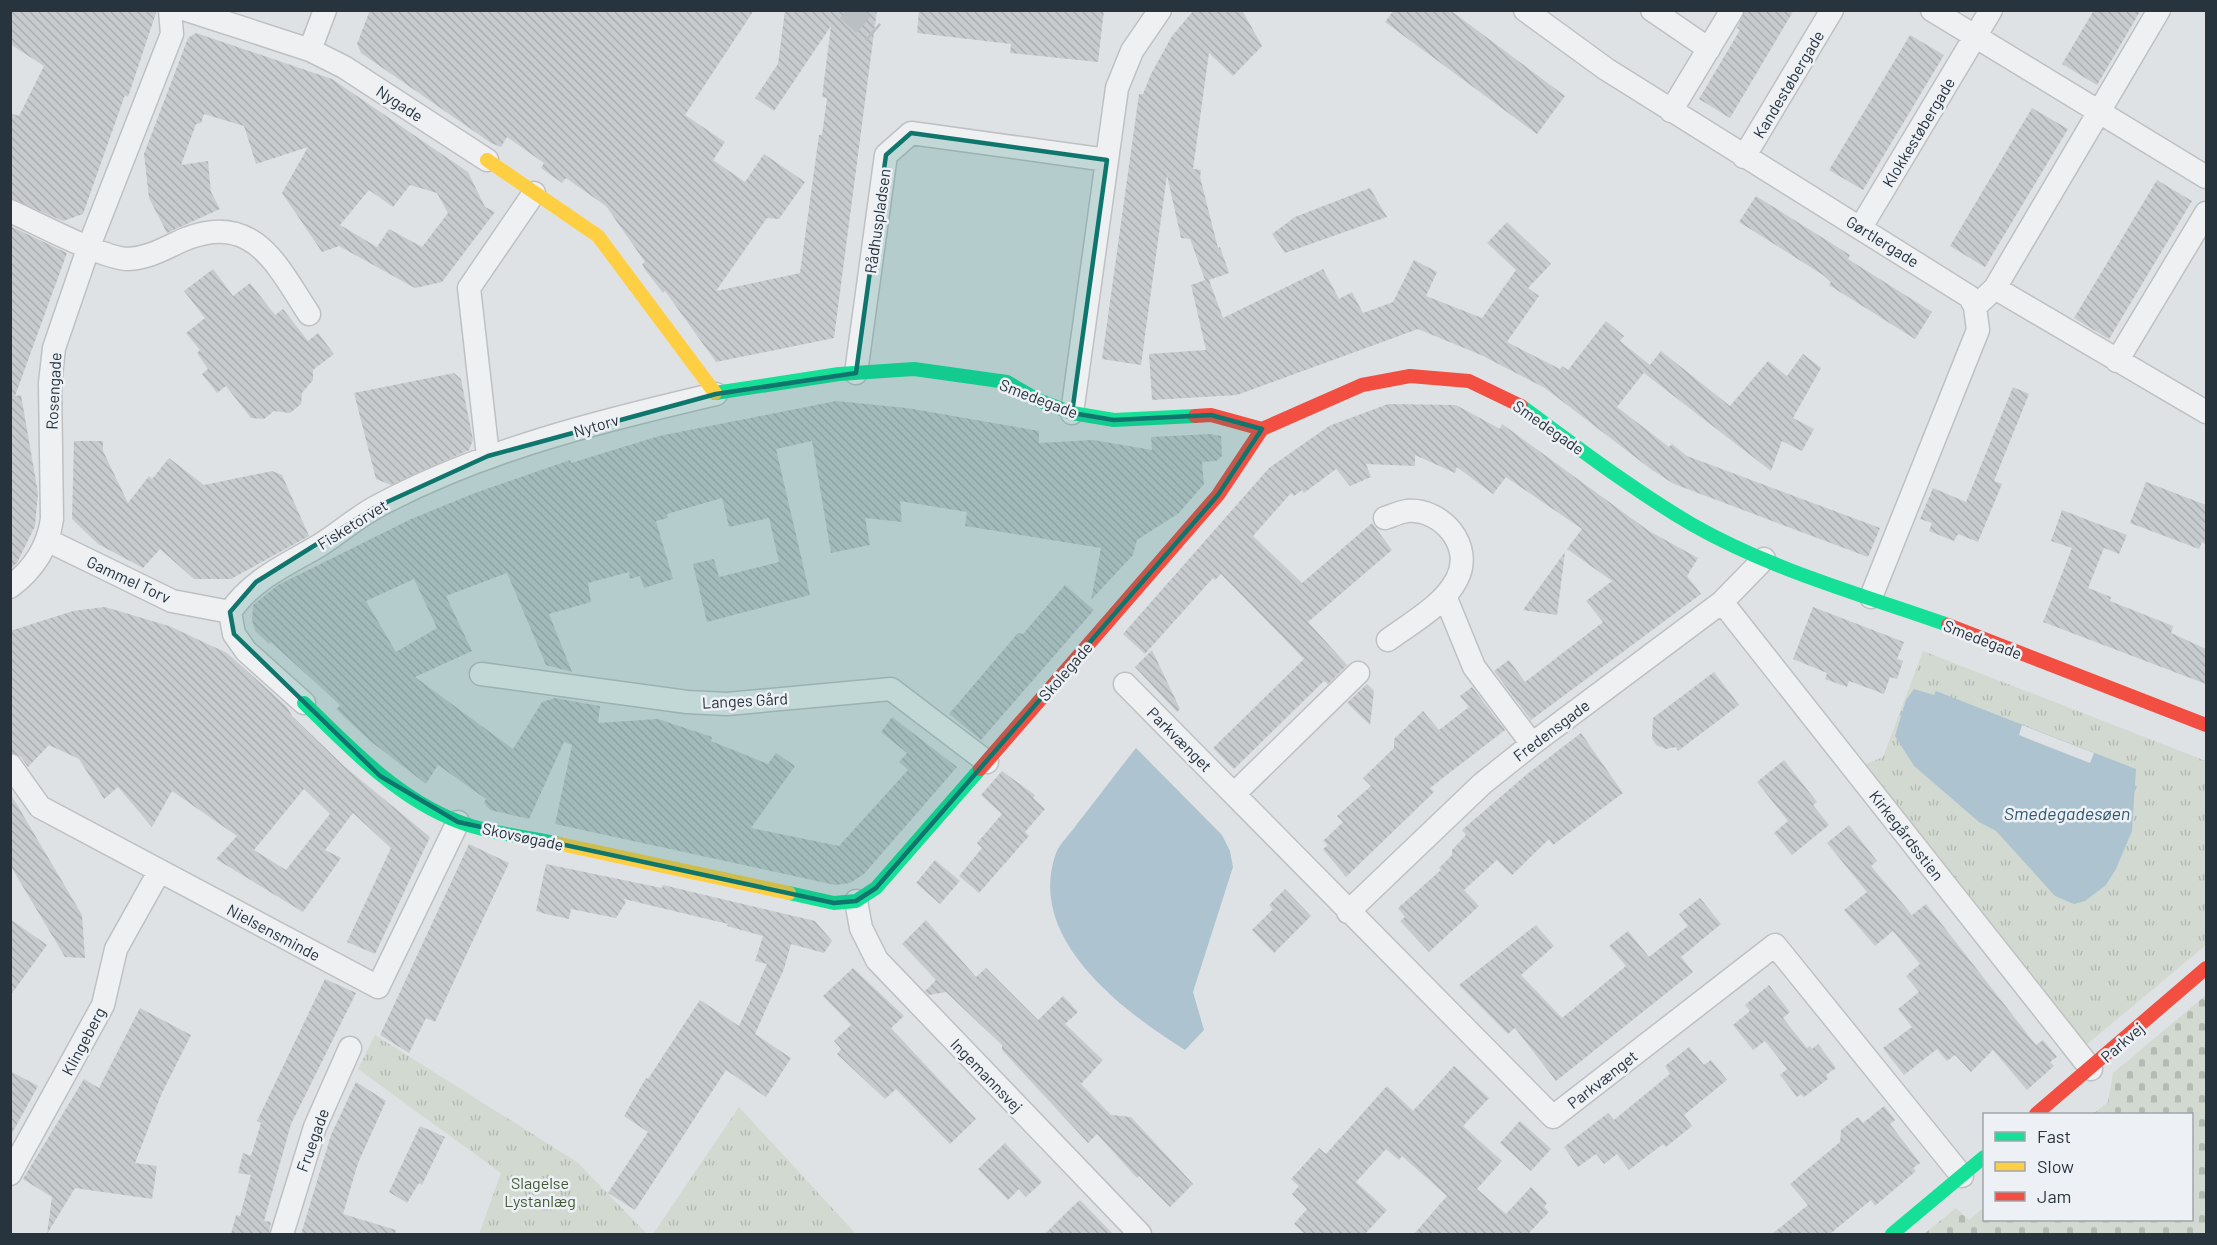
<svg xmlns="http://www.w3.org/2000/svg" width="2217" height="1245" font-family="Barlow,sans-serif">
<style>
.cemetery{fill:url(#cemetery-stones)}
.park{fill:url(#park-tufts)}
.water{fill:#adc4d0}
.pier{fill:#dfe2e5}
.building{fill:url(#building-back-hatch);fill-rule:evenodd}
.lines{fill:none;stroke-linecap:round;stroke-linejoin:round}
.street-tunnel{stroke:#babfc3;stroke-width:22;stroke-dasharray:22 11;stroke-linecap:butt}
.street-casing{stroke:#bec0c3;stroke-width:25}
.street{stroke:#eff0f1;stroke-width:22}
.fast{stroke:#16e098;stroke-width:14}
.slow{stroke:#ffcf43;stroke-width:14}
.jam{stroke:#f24e42;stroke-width:14}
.marked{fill:#0f766e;fill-opacity:0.2;stroke:#0f766e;stroke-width:4.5;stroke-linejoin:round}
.labels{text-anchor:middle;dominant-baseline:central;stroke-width:5;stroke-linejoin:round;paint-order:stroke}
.street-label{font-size:16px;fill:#27333d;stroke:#edf1f5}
.park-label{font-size:16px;fill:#425935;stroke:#edf1f5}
.water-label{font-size:18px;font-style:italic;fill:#325971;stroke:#edf1f5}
</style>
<defs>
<pattern id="cemetery-stones" width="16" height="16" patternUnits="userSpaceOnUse" patternTransform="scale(1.5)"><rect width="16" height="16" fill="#d1d9d0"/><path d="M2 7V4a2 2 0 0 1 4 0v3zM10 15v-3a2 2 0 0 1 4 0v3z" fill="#b3bbb4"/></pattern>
<pattern id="park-tufts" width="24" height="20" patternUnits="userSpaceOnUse" patternTransform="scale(1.5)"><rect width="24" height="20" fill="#d1d9d0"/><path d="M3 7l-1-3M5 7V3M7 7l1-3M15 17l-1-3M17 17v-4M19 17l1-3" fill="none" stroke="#b3bbb4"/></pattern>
<pattern id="building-back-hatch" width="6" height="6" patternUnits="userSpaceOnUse" patternTransform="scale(1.5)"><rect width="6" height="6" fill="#c8cbcd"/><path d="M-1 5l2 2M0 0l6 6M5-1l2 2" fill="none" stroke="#acafb1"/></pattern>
</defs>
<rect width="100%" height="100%" fill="#dfe2e5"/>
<!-- cemetery -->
<path class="cemetery" d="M2206,995v239h-282l32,-26 13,12 15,-13v13h208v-106h-99l15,-12 5,-29z"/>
<!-- park -->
<path class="park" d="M1923,651l283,110v184l-121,101 -221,-281 19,-8z
M375,1035l202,127 70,72h-168l22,-61 -143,-104z
M739,1107l117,127h-203z"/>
<!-- water -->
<path class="water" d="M1914,689l20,6 2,-4 200,78 -4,62 -16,38 -10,16 -21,16 -11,3 -19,-8 -59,-65 -17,-9 -65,-56 -19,-30 11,-36z
M1136,748l86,87 8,16 3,16 -40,125 11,38 -19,20c-62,-39 -160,-111 -129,-197 4,-10 15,-20 21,-29 20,-25 39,-51 59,-76z"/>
<!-- pier -->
<path class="pier" d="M2022,725l72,28 -4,10 -71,-28z"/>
<!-- building -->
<path class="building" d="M10,10h147l-29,87 -3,-2 -42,119 -20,7 -53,-23v-85l9,3 25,-50 -34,-22z
M370,10h384l-69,105 40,27 -12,18 32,22 19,-28 41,28 -26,37 -12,-1 -51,73 84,-18 19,-138h3l5,-37 -5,-1 9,-71 -57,85 -19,-13 23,-34 7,-54h92l-43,328 -118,24 -51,-71 -2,2 -17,-22 -4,-7 3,-2 -39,-56 -40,-28 -4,5 -21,-15 3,-5 -37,-26 -6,10 -10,-4 -130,-90 -4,-9z
M919,10h185l-6,52 -88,-9 1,-9 -94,-11z
M1194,10h48l20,36 -29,30 -24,-23 -16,116 8,1 -1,7 18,71 2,-1 9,26 -20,7 14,38 100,-49 16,30 13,-7 11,21 30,-11 21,-42 23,12 -11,24 56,22 34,-48 -29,-27 20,-21 44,42 -23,24 11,8 -32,46 53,27 2,-3 6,4 38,-49 18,15 -4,5 30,24 11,-14 69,55 38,-45 19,15 16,-22 18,14 -28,50 21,11 -12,22 -20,-10 -11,30 -127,-98 1,-2 -28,36 52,40 3,-3 15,12 193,72 -12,29 -194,-73 -22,-14 -107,-82 -64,-33 -63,-26 -181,66 -85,5 -3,-46 57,-4 -15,-65 14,-5 -15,-41 -9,-1 -14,-63 -26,190 -39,-6 37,-265h4l8,-20 21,-38z
M1394,10h56l115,86 -28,38 -152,-112z
M1745,10h49l-64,108 -31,-19 41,-69 -3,-2z
M2094,10h47l-44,75 -35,-21z
M196,33l136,46 136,93 17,35 10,5 -53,70 -27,6 -76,-42 -17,6 -40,-59 26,-46 -52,17 -12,-38 -40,-12 -3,9 -5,1 -15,41 27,-4 3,31 9,17 -53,24 -18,-35 -5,-44 44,-116zM410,185l27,8 11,20 -26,34 -33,-18 -12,18 -37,-22 29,-35 24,17z
M1910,35l34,20 -81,135 -34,-20z
M2032,108l36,21 -83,138 -35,-21z
M2157,180l35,21 -83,138 -35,-21z
M1370,188l17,29 -102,36 -13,-19 23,-17z
M1756,196l94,59 -2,4 84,53 -17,27 -86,-54 2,-3 -8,-7 -84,-53z
M10,226l57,27 -52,143 6,-1 17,98 -3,33 -18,37 -7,6z
M213,269l20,27 17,-13 25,32 8,-6 25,32 10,-8 16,21 -21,16v10l-11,13 -1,11 -11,9 -16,-2 -10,8 -13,-1 -25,-32 -9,7 -15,-19 6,-5 -11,-16 3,-3 -14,-17 19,-15 -21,-27z
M454,373l7,6 12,61 -4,10 -78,35 -15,-6 -22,-86z
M2013,387l16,7 -35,87 8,3 -24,58 -20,-8 -4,7 -25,-10 3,-8 -12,-4 13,-31 33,14z
M836,401l71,7 132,23v12l54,-3 59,10 -1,-13 60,-3 10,2 1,20 -6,5 -14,1 2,22 -25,29 -42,27 -4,15 -42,45 10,-52 -136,-22 2,-14 -67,-11 2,21 -37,-4 5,27 -39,8 -19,-112 -36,8 34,146 -103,27 -14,-58 21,-5 5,18 60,-15 -10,-44 -40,9 -7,-29 -55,16 1,4 -12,3 17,58 -29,9 -4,-12 -10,3 -1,-7 -41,11 3,19 -42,12 23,58 -26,-7 -39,-92 -61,23 26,55 -57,26 98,72 29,-47 13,-4 45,8 -2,17 60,-4 54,18 -1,4 57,23 8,-11 19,13 -44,62 88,18 69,-76 -9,-8 8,-9 -26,-21 11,-15 65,50 -93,107 -14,9 -15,2 -280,-61 17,-79 -8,-3 -35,77 -39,-9 -6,-7 2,-4 -48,-34 -12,19 -57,-44 -35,-33 3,2 3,-4 -69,-63 -2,2 -14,-13 -3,-12 1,-14 25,-20 133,-66 64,-26 95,-33 1,3 88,-27zM414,579l23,49 -41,24 -30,-51z
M1388,404l68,1 44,24 2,-5 147,107 49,27 -11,18 14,18 -170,126 -37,-49 15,-11 16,22 78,-60 -17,-21 26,-20 -45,-32 15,-20 -76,-52 -13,17 -36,-27 -2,6 -40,-18v11l-49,-2 5,13 -21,9 -14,-17 -32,24 -2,-3 -8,6 -3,-3 -38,43 49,47 70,-60 20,27 -84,72 39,43 -19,19 -4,-3 -90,88 -21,-21 91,-89 -83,-85 -6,6 -2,-2 -68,76 -22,-20 146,-166 60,-42z
M74,441h29v10l25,52 21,-27 3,3 17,-21 35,27 68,-14 10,4 27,61 -78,43h-37l-34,-30 -17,19 -45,-24 -26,-25z
M2146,482l60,23v40l-4,-3 -3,7 -69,-26z
M2062,510l65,25 -8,19 -15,-6 -16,40 23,9 -1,4 63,25 -2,7 35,16v35l-163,-62 29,-74 -21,-7z
M1565,552l-8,63 -34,-5z
M1065,585l29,25 -113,130 -32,-26 69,-81 5,1z
M105,607l64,19 58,27 60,54 5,9 53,51 85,70 -55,117 -28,-12 44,-94 -38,-35 -28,37 16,8 -38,54 -87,-53 21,-23 -65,-45 -20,36 -34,-40 -14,12 -25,-40 -30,-14 -21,22 -7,-10 -11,-5v-121l63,-20zM304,789l26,25 -44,56 -32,-20z
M1813,607l91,35 -7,17 6,2 -6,18 -7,-2 -6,17 -35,-13 -2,6 -22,-8 2,-6 -34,-14z
M1152,650l28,59 -3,3 -42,-45z
M1714,672l25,33 -61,46 -2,-4 -10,2 -10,-4 -4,-7 1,-20z
M1367,684l7,7 -4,34 -23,-22z
M1472,687l33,43 -75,58 4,4 -88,85 -23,-28 5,-4 -5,-4 20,-19 -6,-6 34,-30 -8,-8 31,-30v-9l29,-28 16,19 30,-23 -9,-11z
M1581,733l42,60 -70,52 -4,-6 -37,36 -15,-15 -33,30 15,16 -50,46 -29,-31 5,-4 -7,-9 43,-38 -2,-2 13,-13v-5l14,-15 -4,-5 64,-55z
M1784,760l33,42 -4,3 16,20 -37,30 -18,-22 14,-12 -31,-39z
M1002,771l33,24 -2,3 12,11 -20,23 4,4 -50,57 -20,-17 23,-28 -5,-5 25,-29 -21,-19z
M10,793l72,122 3,43 -20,-1 -55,-92z
M1849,825l28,36 -6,5 41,49 14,-11 110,141 7,-5 14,17 -7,5 4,4 -27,24 -34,-40 -22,22 -16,-17 -8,6 -10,-12 -33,26 -21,-27 29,-21 -14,-18 21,-17 -13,-16 14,-12 -27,-33 -18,15 -31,-36 23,-18 -40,-49z
M469,844l40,19 -74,159 -9,-4 -17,35 -29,-18z
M935,860l25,21 -20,23 -24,-21z
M546,864l116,24 1,-3 152,36 17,20 -8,12 -33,-9 -7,25 -29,65 36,24 -25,39 -40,-27 -91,140 -27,-17 40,-61 -24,-16 22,-38 2,1 52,-79 39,26 28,-62 -12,-3 8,-25 -36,-10 1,-2 -104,-25 2,3 -10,16 -45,-9 -2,10 -23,-5 -10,-3z
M1285,889l26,27 -37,37 -22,-23 21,-21 -4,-4z
M1700,898l21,26 -40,33 12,15 -137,109 -41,-53 -7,6 -49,-49 77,-60 18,21 -33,29 41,43 64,-52 -17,-20 19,-15 21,26 39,-31 -9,-12z
M10,919l37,26 -37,51z
M926,920l50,57 10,-9 52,52 25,-24 15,16 -13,12 38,36 -22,24 30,31 20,2 62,67 -23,23 -31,-31 -2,2 -40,-44 -9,9 -86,-93v-5l-56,-53 -17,3 -4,-4 11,-11 -34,-36z
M853,968l51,48 -13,12 85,91 -26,25 -54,-55 -11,10 -48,-45 4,-5 -7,-8 17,-16 -28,-29z
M325,979l31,14 -65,131 -27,97 7,1 -2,12h-38l5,-19 4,1 11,-41 -13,-2 5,-20 8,3 10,-33 -4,-2z
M1769,985l21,27 -7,6 24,30 3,-2 2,3 6,-5 18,24 -10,7 2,4 -24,18 -3,-3 -4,3 -17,-22 7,-6 -22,-28 -12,9 -20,-25 17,-14 -5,-6z
M140,1008l51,27 -30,60 -26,68 22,3 -5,33 -77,-11 -28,46 5,-37 -29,-18 61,-100 15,9z
M1689,1047l15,18 7,-5 16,20 -43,35 8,11 -26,21 -3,-3 -34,26 -12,-16 -13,10 -8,-10 -18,13 -14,-20 44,-34 6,7 56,-46 -5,-8z
M1454,1066l35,32 -26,28 39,35 -25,28 29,25 25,-27 16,16 -3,4 5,5 -21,22h-114l33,-38 -45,-40 -3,4 -13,-11 -30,33 31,28 -22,24h-60l-11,-10 13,-15 -15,-15 7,-8 -8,-7 28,-31 7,6 61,-68 26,25z
M10,1071l28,15 -28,51z
M356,1082l30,19 -28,62 -15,51 53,16 -1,4h-94l30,-99z
M1884,1106l11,14 -5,4 30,39 -7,5 3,3 -41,35 -4,-6 -41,34h-58l36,-29 -18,-21 50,-42 1,-12 17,-13 5,6z
M1520,1121l31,28 -20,22 -31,-28z
M420,1126l25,11 -23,48 -3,-2 -12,20 -18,-11z
M1005,1143l37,39 -16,15 -7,-8 -11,11 -30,-31z
M1080,1200l33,34h-68l25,-25z"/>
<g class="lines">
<!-- street-tunnel -->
<path class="street-tunnel" d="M847,10l27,23"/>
<!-- street casing -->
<g class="street-casing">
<path id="street" d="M187,10l123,40 34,17 143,93
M1525,10l81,59 364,228 5,10 3,23 -107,267
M1652,10l57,39
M1932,10l274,167
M310,50l15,-40
M1671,111l61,-101
M1744,157l88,-147
M10,211c27,12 94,48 118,48 23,-1 40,-13 60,-21 67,-25 90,29 121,76
M1861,227l130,-217
M1995,288l211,124
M1975,307l20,-19 164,-278
M2117,361l89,-148
M856,373l30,-218 25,-22 196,27
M1072,413l45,-325 15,-37 28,-41
M488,456l-19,-168 65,-95
M1385,518c6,-2 15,-6 22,-7 35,-3 67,35 50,68 -13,26 -46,44 -69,61
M49,541l123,60 58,11
M10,587c23,-17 38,-40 42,-68l-2,-136 4,-35 35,-102 83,-212 -2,-24
M1445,596l29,71 58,77
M1722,602l369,467
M230,612c22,-33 57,-47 90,-67 19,-12 36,-27 56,-38 106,-57 224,-86 340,-113
M230,612l4,22 12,17 58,52
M481,674l206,28 40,2 164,-15 96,73
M1125,684l428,433 222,-172 187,231
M10,765l30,42 338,180 80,-165
M1234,794l124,-121
M856,901l5,27 16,32 263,274
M1348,912l134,-128 50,-40 190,-142 42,-43
M10,1174l93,-169 13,-56 43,-77
M282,1234l33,-107 35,-79"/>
</g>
<!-- street -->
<use href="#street" class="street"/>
<!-- fast -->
<path class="fast" d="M715,393l124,-19 75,-5 93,13 31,18 34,13 42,7 81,-4
M1521,406c56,41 112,84 172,119 79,45 170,70 255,100
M304,703c45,44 93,95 153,118 30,12 71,16 103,23
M789,893l45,10 22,-2 20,-13 104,-119
M1892,1234l92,-77"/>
<!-- slow -->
<path class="slow" d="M487,160l111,76 117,157
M560,844l229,49"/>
<!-- jam -->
<path class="jam" d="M1195,416l16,-1 51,14 100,-44 48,-9 59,5 52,25
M1948,625l258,100
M980,769l238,-274 44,-66
M2036,1114l170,-146"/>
</g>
<!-- marked area -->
<path class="marked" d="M911,133l196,27 -35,253 42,7 97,-5 51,14 -44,66 -342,393 -20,13 -22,2 -376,-81 -78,-46 -146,-142 -4,-22 26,-30 120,-75 112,-51 228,-62 140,-21 30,-218z"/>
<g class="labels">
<!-- street labels -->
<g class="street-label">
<text transform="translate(1788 84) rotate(-59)">Kandestøbergade</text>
<text transform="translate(400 103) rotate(33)">Nygade</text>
<text transform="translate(1918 132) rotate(-59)">Klokkestøbergade</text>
<text transform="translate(877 221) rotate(-82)">Rådhuspladsen</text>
<text transform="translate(1883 241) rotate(32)">Gørtlergade</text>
<text transform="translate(53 391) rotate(-87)">Rosengade</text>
<text transform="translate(1039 398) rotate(21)">Smedegade</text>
<text transform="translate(596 425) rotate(-16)">Nytorv</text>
<text transform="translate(1549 427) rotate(35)">Smedegade</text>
<text transform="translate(352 524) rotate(-32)">Fisketorvet</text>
<text transform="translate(129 579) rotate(25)">Gammel Torv</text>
<text transform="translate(1983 639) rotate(21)">Smedegade</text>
<text transform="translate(1065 671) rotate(-49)">Skolegade</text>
<text transform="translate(745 700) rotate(-3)">Langes Gård</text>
<text transform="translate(1551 730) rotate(-37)">Fredensgade</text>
<text transform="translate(1180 739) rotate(45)">Parkvænget</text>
<text transform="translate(1907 835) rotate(52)">Kirkegårdsstien</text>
<text transform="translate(523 836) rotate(12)">Skovsøgade</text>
<text transform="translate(274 932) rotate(28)">Nielsensminde</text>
<text transform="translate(83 1041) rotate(-62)">Klingeberg</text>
<text transform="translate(2122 1042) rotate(-41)">Parkvej</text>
<text transform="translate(987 1075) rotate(46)">Ingemannsvej</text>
<text transform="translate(1602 1079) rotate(-38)">Parkvænget</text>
<text transform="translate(312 1140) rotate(-70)">Fruegade</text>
</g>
<!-- park labels -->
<g class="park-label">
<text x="540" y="1182">Slagelse<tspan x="540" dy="18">Lystanlæg</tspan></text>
</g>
<!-- water labels -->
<g class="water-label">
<text x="2067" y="813">Smedegadesøen</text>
</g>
</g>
<!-- border -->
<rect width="2217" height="1245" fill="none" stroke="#27333d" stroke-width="24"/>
<!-- legend -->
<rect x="1983" y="1113" width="210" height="108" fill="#edf1f5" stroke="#9ea5ab" stroke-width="1.5"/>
<rect x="1995" y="1132" width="30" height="9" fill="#16e098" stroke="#9ea5ab" stroke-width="1.5"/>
<text x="2037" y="1143" font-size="18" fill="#27333d">Fast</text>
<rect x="1995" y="1162" width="30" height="9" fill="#ffcf43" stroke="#9ea5ab" stroke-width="1.5"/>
<text x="2037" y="1173" font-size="18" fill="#27333d">Slow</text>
<rect x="1995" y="1192" width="30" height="9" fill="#f24e42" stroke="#9ea5ab" stroke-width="1.5"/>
<text x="2037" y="1203" font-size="18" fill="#27333d">Jam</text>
</svg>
